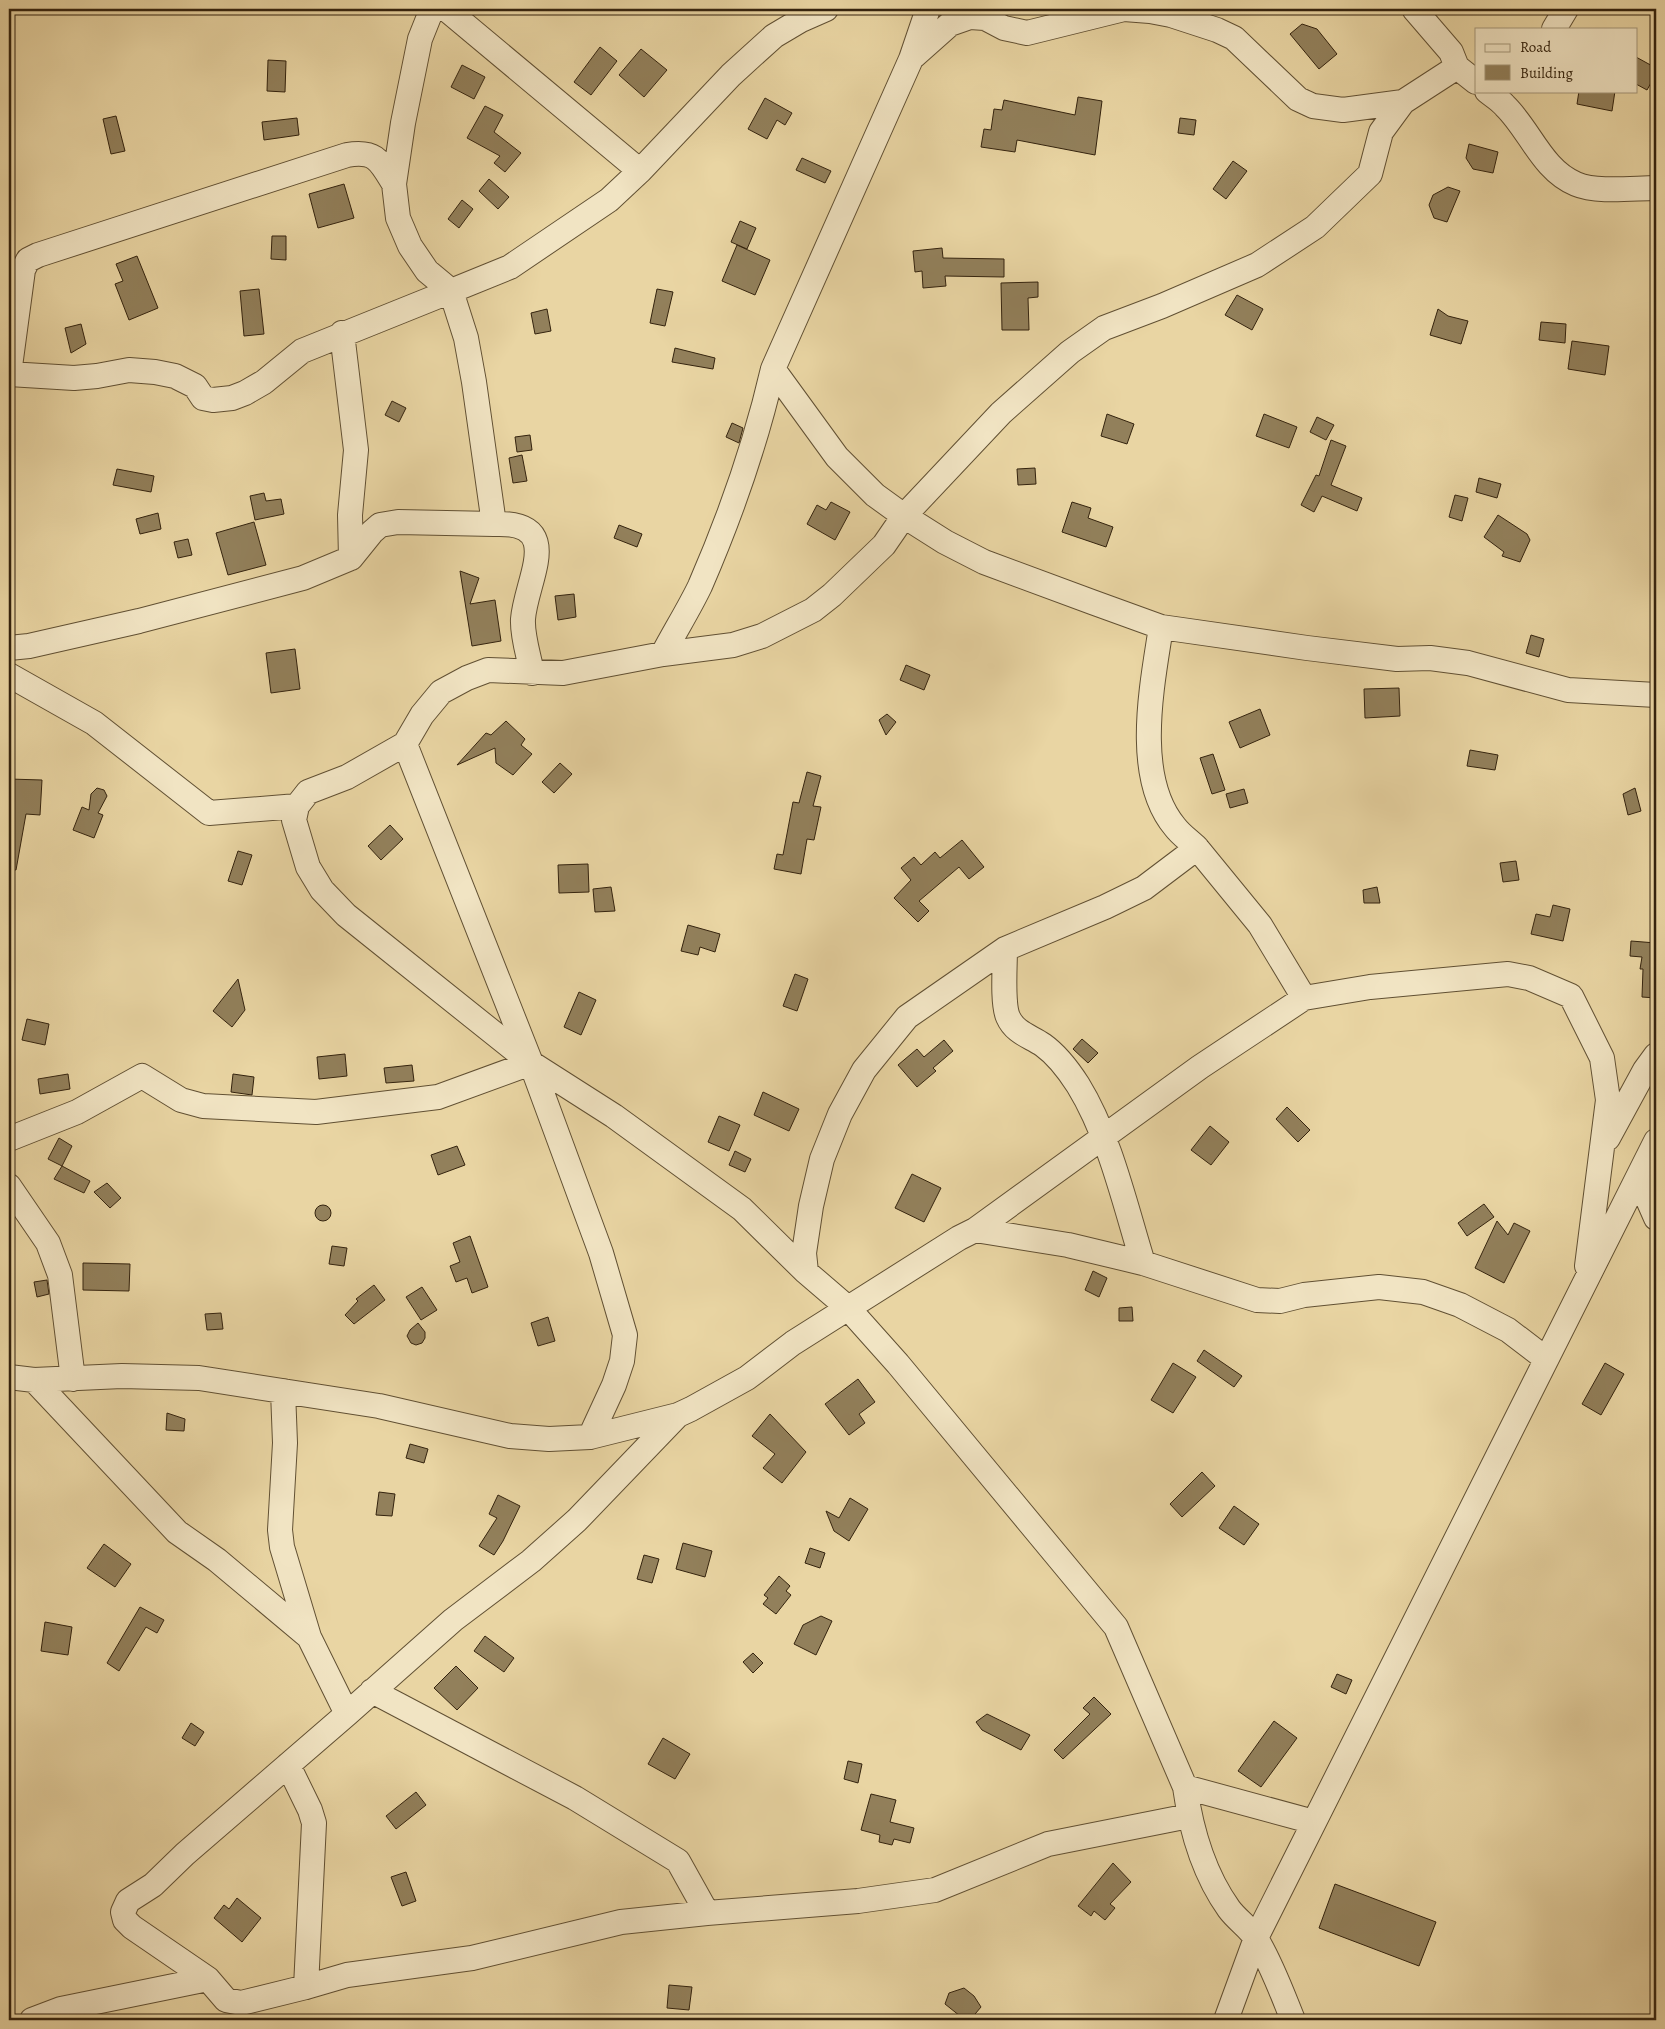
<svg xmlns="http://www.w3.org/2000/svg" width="1665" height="2029" font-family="Alegreya,serif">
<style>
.building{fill:#92805b;stroke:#34230e}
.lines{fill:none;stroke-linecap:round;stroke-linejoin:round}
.minor-casing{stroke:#615033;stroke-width:26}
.minor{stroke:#f1e4c3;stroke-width:24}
</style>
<rect width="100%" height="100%" fill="#e9d5a3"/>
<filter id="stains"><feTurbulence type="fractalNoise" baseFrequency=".004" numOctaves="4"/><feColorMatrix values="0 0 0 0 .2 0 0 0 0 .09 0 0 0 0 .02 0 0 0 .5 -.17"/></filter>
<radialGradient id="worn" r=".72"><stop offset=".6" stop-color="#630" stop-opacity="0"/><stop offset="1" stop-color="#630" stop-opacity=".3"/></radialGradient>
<!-- building -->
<path class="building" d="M1302,24l15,5 20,25 -18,15 -29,-35z
M600,47l17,14 -26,34 -17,-13z
M641,49l26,21 -23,27 -25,-22z
M1636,57l20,11v6l-9,16 -11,-6z
M268,60l18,1 -1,31 -18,-1z
M462,65l23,12 -11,22 -23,-12z
M1579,91h36l-3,20 -35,-7z
M1078,97l24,4 -7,54 -78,-15 -2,12 -34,-5 3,-18 7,1 3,-21 8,1 2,-10 71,15z
M765,98l27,15 -7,12 -8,-5 -10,19 -19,-10z
M485,106l18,9 -9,17 27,21 -16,19 -11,-9 6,-7 -33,-18z
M116,116l9,35 -14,3 -8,-35z
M297,118l2,17 -35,5 -2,-18z
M1180,118l16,2 -2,15 -16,-2z
M1469,144l29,8 -5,21 -20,-4 -7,-11z
M802,158l29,13 -6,12 -29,-13z
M1233,161l14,10 -21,28 -13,-10z
M489,179l20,18 -11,12 -19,-18z
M344,184l10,34 -36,10 -9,-34z
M1448,187l12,4 -13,31 -13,-4 -5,-13 4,-10z
M462,200l11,9 -14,19 -11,-9z
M740,221l16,7 -9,21 -16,-7z
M272,236h14v24l-15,-1z
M737,245l33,15 -15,35 -33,-14z
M942,248l1,10 61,1v18l-59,-1 1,10 -23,2 -1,-17 -7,1 -2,-21z
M137,256l21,52 -29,12 -14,-36 8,-3 -7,-17z
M1038,282v15l-10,1 1,32h-27l-1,-47z
M259,289l5,45 -20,2 -4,-45z
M657,289l16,3 -8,34 -15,-3z
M1237,295l26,14 -11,21 -27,-15z
M547,309l4,22 -16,3 -4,-21z
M1438,309l10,7 20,5 -7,23 -31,-9z
M1541,322l25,2 -1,19 -26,-3z
M81,324l5,20 -15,9 -6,-25z
M1572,341l37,5 -4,29 -37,-6z
M675,348l40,10 -2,11 -41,-7z
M392,401l14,7 -7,14 -14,-7z
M1107,414l27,10 -7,20 -26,-8z
M1264,414l33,13 -8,21 -33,-12z
M1317,417l17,8 -8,15 -16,-8z
M732,423l11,5 -4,15 -13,-6z
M530,435l2,15 -15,2 -2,-15z
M1331,440l15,6 -15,39 31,13 -5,13 -35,-15 -8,16 -13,-7 15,-30 3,1z
M522,455l5,26 -14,2 -4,-25z
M1035,468l1,16 -18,1 -1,-16z
M117,469l37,7 -3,16 -38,-7z
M1479,478l22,6 -4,14 -21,-6z
M264,493l2,8 15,-2 3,15 -29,6 -5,-24z
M1455,495l13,3 -6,23 -13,-4z
M831,502l19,10 -15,28 -28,-16 10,-19 9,5z
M1072,502l19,6 -3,10 25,9 -7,20 -44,-15z
M158,513l3,16 -21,5 -4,-15z
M1498,515l29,19 3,6 -10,22 -18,-6 2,-4 -20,-15z
M254,522l12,43 -38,10 -12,-42z
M619,525l23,9 -5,13 -23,-9z
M188,539l4,16 -14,3 -4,-16z
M460,571l19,7 -9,26 25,-4 6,41 -29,5z
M574,594l2,23 -18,3 -3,-24z
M1531,635l13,4 -5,18 -13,-4z
M295,649l5,40 -29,4 -5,-40z
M906,665l24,10 -6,15 -24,-10z
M1399,688l1,28 -35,2 -1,-29z
M1260,709l10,26 -30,13 -11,-26z
M887,714l9,8 -10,13 -7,-15z
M506,721l19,18 -4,6 11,9 -19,21 -17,-12 -1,-15 -38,17 29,-32 5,2z
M1470,750l28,5 -3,15 -28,-4z
M1213,754l12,36 -13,4 -12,-36z
M560,763l12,11 -18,19 -12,-11z
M807,772l14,4 -8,30 8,1 -7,33 -7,-1 -6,35 -27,-5 3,-15 6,1 10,-53 6,1z
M9,779l33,1 -2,35 -14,-1 -10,56 -7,-1z
M97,788l7,2 3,6 -9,17 5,2 -9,23 -21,-8 9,-23 7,3 2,-16z
M1635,788l6,23 -13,4 -5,-21z
M1244,789l4,14 -18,5 -4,-14z
M390,825l13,14 -22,21 -13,-14z
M962,840l22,27 -15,12 -10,-12 -40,34 10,10 -11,11 -24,-24 17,-18 -10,-12 13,-11 7,8 14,-13 5,6z
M238,851l14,4 -10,30 -14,-4z
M1516,861l3,19 -16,2 -3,-19z
M588,864l1,28 -30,1 -1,-28z
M611,887l4,24 -20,1 -2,-23z
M1377,887l3,16h-16l-1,-13z
M1553,905l17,4 -7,32 -32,-7 5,-20 14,3z
M688,925l32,9 -5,18 -15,-5 -2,8 -17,-4z
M1631,941l25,2v55l-14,-1 1,-28h-3l2,-12 -12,-1z
M795,974l13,5 -11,32 -14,-5z
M238,979l7,31 -13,17 -19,-16z
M579,992l17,8 -15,35 -17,-8z
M27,1019l22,5 -4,21 -23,-5z
M1082,1039l16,14 -10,10 -15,-14z
M944,1040l9,11 -20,17 3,3 -19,16 -19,-22 19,-16 7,8z
M345,1054l2,22 -28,3 -2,-22z
M412,1065l2,16 -28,2 -2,-15z
M68,1074l2,15 -30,5 -2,-15z
M233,1074l21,3 -2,18 -21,-3z
M763,1092l36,17 -10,22 -35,-16z
M1287,1107l23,23 -12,12 -22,-23z
M719,1116l21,9 -11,26 -21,-9z
M1210,1126l19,16 -18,23 -20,-15z
M59,1138l13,8 -10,20 -14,-7z
M457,1146l8,19 -27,10 -7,-20z
M735,1151l16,8 -6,13 -16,-7z
M62,1166l28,15 -6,12 -30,-14z
M912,1174l29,14 -17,34 -29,-14z
M107,1183l14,15 -11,10 -16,-16z
M1484,1204l10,13 -27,19 -9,-13z
M315 1213a8 8 0 1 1 16 0a8 8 0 1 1-16 0Z
M1497,1221l11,14 6,-12 16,8 -26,52 -29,-15z
M470,1236l18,51 -16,6 -5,-15 -11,4 -6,-16 10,-4 -7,-19z
M332,1246l15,2 -3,18 -15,-2z
M83,1263l47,1 -1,27 -46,-1z
M1093,1271l14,7 -8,19 -14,-7z
M47,1280l2,14 -12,3 -3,-15z
M374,1285l11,15 -31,24 -9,-9 13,-14 -2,-2z
M422,1287l15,23 -16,10 -15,-23z
M1132,1307l1,14h-14v-13z
M221,1313l2,16 -16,1 -2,-16z
M548,1317l7,24 -17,5 -7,-23z
M418,1323l7,9v6l-3,5 -6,2 -5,-2 -4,-7 3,-6z
M1204,1350l38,26 -8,11 -37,-26z
M1173,1363l23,14 -23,36 -22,-13z
M1605,1363l19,11 -23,41 -19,-11z
M858,1379l17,23 -16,12 6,9 -16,12 -24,-31z
M167,1413l18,6 -1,12 -18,-1z
M770,1414l36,38 -24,31 -19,-15 12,-14 -23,-18z
M410,1444l18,5 -4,14 -18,-5z
M1202,1472l13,14 -33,31 -12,-13z
M379,1492l16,2 -3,22 -16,-1z
M498,1495l22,11 -17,35 -9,14 -15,-9 18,-28 -8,-4z
M850,1498l18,11 -19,32 -15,-10 -8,-20 13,7z
M1234,1506l25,18 -15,21 -25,-17z
M683,1543l29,8 -7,26 -29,-8z
M104,1544l27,20 -16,23 -28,-19z
M810,1548l15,5 -5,15 -15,-5z
M644,1555l15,4 -7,24 -15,-4z
M779,1576l11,10 -4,5 5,4 -15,19 -13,-10 5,-6 -4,-3z
M140,1607l24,13 -7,13 -11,-6 -27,44 -12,-8z
M821,1616l11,5 -16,34 -22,-11 9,-19z
M45,1622l27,5 -4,28 -27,-4z
M485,1636l29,22 -10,14 -30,-21z
M753,1653l10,10 -10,10 -10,-11z
M456,1666l22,22 -21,22 -23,-22z
M1337,1674l15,6 -6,14 -15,-7z
M1094,1697l17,17 -48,45 -9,-9 36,-36 -7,-6z
M987,1714l43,21 -9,15 -39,-20 -6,-8z
M1274,1721l23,17 -36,49 -23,-16z
M191,1723l13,9 -9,14 -13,-8z
M663,1738l27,16 -15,25 -27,-15z
M848,1761l14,3 -4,19 -14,-4z
M416,1792l10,13 -30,24 -10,-13z
M871,1794l25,6 -6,22 24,6 -4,15 -16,-4 -2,6 -13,-3 1,-7 -19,-5z
M1113,1863l18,19 -21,22 5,4 -10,12 -11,-9 -3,5 -13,-10z
M406,1872l10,29 -14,5 -11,-29z
M1335,1884l101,38 -17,44 -100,-38z
M237,1898l24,20 -19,24 -28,-24 10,-13 5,4z
M669,1985l23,2 -3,23 -22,-2z
M964,1988l10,8 7,11 -11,13h-5l-20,-16 4,-11z"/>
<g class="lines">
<!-- minor casing -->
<g class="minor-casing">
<path id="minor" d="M446,9l194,162
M928,9l-17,50 -138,310 64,88 38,38 29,21 41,26 39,20 108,40 69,25 146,21 90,11 33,-1 38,5 100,27 88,5
M1414,9l37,43 6,15 19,15
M1554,29l12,-20
M914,56l36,-32 20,-7 15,1 19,10 23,5 97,-24 26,2 21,4 46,15 17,8 64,61 15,7 30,4 60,-8
M1487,91c6,5 13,9 18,15 25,24 37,64 71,78 21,9 58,4 80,4
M342,333l14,117 -6,65 1,43
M9,374l65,4 23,-2 32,-6 26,2 20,4 20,10 8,12 10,2 19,-2 13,-5 19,-11 38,-31 149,-60 -24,-20 -17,-25 -12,-28 -4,-34 9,-61 17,-84 12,-30
M9,374l14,-104 5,-10 10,-5 309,-100c29,-5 33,6 47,29
M9,648l20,-2 110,-25 164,-43 48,-20 21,-26 8,-7 18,-3 96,2
M663,654c12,-23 26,-45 37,-68 30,-69 56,-143 73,-217
M532,673c-3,-17 -10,-37 -9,-54 3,-40 43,-98 -29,-95l-20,-142 -8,-44 -15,-47 59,-24 99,-67 31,-29 91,-96 43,-39 27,-16 25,-11
M9,675l85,48 115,90 88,-7
M405,744l126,319 70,190 24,82 -3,26 -8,24 -24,52
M1197,848l63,77 44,73 66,-11 138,-13 21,4 42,18 31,62 6,42 -21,166
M1005,949c0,17 -3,54 3,68 7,16 22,19 35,28 14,10 26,26 35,40 32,52 47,120 65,178
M1608,1138l37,-68 11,-15
M9,1139l68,-27 65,-36 39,24 22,6 113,6 122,-15 93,-34
M1638,1177l18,41
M9,1186l39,57 12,32 13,104
M975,1230l93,15 75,18 114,37 23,1 24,-6 75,-8 44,5 37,13 48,25 38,29
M806,1272l-2,-19 7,-47 11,-47 18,-45 24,-44 43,-53 98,-68 100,-42 39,-19 53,-40c-7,-7 -16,-13 -22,-21 -42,-50 -23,-141 -14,-200
M9,1377l25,3 88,-4 77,2 180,28 131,30 39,3 41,-2 88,-22 13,-6 56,-31 46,-35 166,-105 16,-8 225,-163 104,-69
M34,1380l143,152 40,28 92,77
M283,1391l2,52 -5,87 2,17 27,90 38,77
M678,1415l-101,105 -46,41 -78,59 -106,94 -162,140 -32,31 -25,16 -5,11 2,8 7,7 76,52 18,21 15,3 65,-16 41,-12 125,-17 149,-36 86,-9 151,-12 77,-11 113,-46 141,-28
M372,1691l203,107 103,63 29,52
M288,1765l22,45 4,13 -8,164
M1185,1787l129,35
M32,2020l29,-11 147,-30
M1226,2020l30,-82 400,-797
M1293,2020c-11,-27 -21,-55 -36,-80 -7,-12 -20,-20 -28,-31 -25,-35 -38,-79 -44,-122l-69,-160 -218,-263 -50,-56 -42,-36 -64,-63 -128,-93 -83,-53 -185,-148 -24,-25 -14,-23 -14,-47 3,-14 11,-14 39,-15 58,-33 17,-29 19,-23 26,-14 21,-8 75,3 100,-19 70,-9 29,-9 51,-26 19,-15 52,-50 20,-29 97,-103 69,-61 34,-24 58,-22 95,-41 58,-38 55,-53 11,-42 22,-30 54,-35"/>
</g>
<!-- minor -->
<use href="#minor" class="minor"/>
</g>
<!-- margin -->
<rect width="1665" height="2029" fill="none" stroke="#e9d5a3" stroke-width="30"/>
<rect x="10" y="10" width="1645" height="2009" fill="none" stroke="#34230e" stroke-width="2.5"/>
<rect x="15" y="15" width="1635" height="1999" fill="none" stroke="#34230e"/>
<!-- legend -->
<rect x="1475" y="28" width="162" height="65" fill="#f1e4c3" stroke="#a5977b"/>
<rect x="1485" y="44" width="25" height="8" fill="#f1e4c3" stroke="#a5977b"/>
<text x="1520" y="52" font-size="15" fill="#34230e">Road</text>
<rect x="1485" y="65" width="25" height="15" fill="#92805b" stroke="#a5977b"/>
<text x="1520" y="78" font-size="15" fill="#34230e">Building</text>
<rect width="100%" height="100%" filter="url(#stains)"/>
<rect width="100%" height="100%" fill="url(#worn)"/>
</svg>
